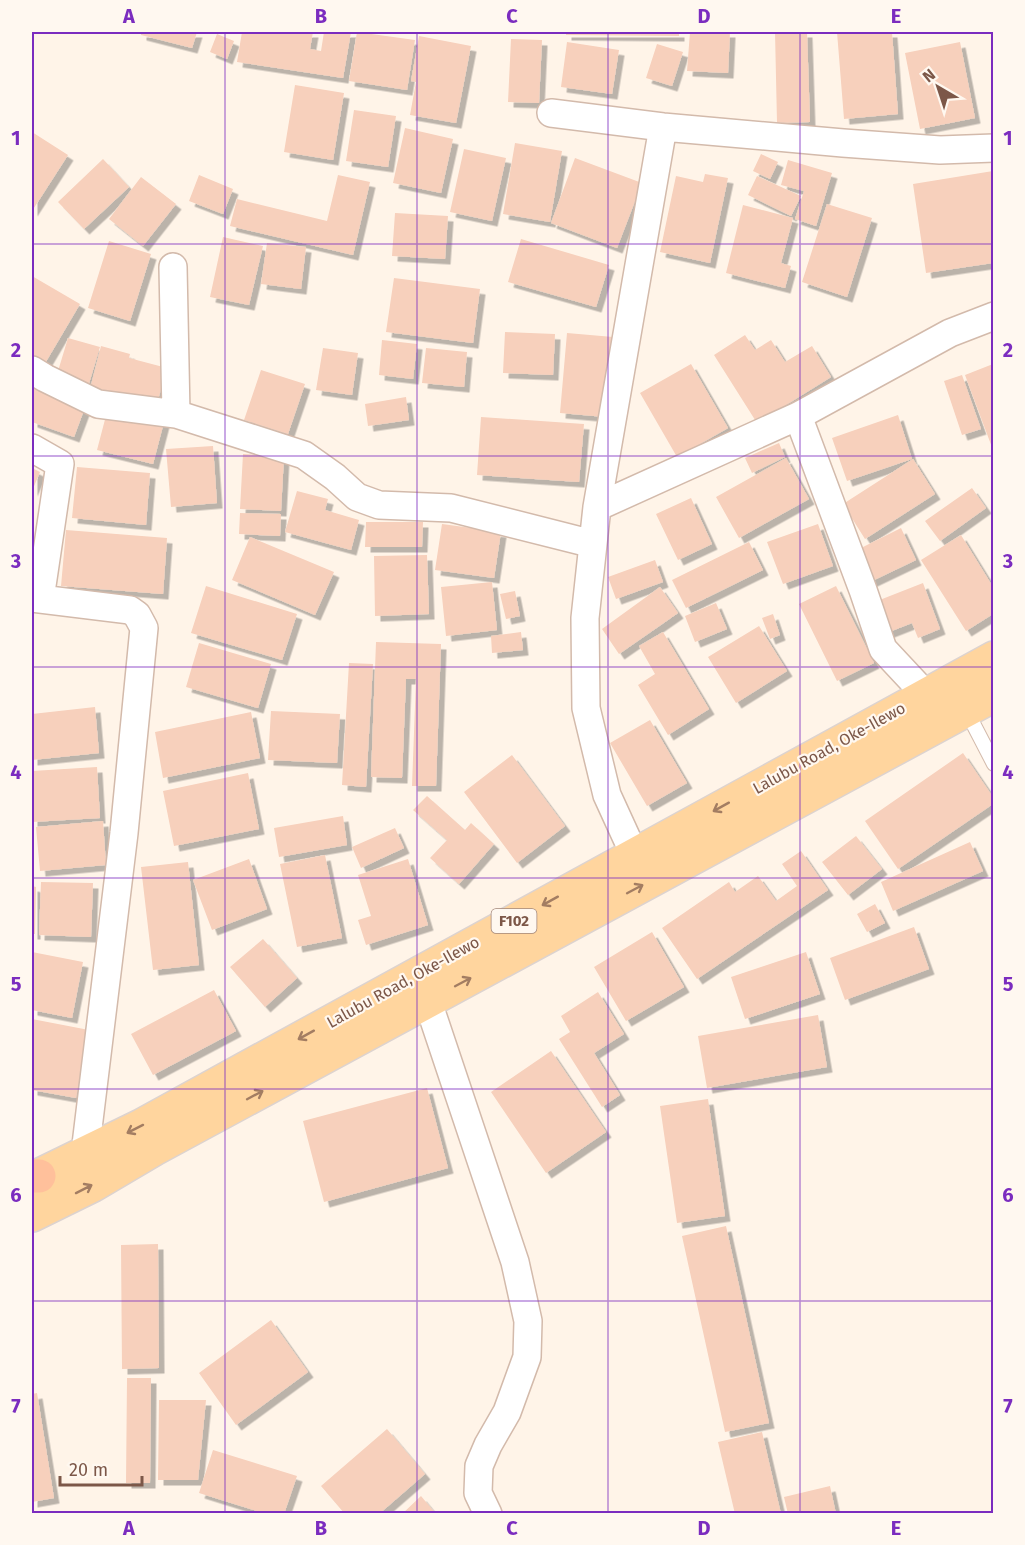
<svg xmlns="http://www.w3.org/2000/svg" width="1025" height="1545" font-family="'Fira Sans',sans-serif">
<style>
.building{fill:#f7d0bc;filter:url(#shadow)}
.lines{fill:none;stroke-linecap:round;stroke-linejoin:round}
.service-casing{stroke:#d3baab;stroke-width:16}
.minor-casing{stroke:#d3baab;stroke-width:30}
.primary-casing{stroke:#ddd3cf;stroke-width:36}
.trunk-casing{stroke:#ddd3cf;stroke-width:36}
.service{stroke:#fff;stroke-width:14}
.minor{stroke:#fff;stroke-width:27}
.primary{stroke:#ffd59e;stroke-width:33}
.trunk{stroke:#ffc09b;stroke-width:33}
.oneway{stroke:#a37d62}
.grid{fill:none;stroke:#7b2cbf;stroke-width:1.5;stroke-opacity:0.55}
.labels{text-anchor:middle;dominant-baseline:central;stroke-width:4.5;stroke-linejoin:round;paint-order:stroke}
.shield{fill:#fff8f0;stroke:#a3877a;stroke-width:1.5}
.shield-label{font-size:15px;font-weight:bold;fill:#7c5748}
.street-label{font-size:16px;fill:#7c5748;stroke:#fff8f0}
.neatline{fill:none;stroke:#7b2cbf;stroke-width:2}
.grid-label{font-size:20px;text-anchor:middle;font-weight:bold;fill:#7b2cbf}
</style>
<defs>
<filter id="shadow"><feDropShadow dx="5.5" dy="5.5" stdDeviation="0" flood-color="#0004"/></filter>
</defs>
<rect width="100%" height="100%" fill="#fff4e8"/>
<!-- building -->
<path class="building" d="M141,32h56l-5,16 -51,-13z
M242,32h71l-3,17 11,2 3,-19h27l-8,46 -106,-16z
M357,32l58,8 -8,50 -58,-9z
M566,32h113v4l-113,-1z
M690,32h40l-2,41 -41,-2z
M775,32h32l3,90 -33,1z
M837,32h55l6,82 -54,5z
M217,34l17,7 -7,18 -17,-7z
M419,36l52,10 -15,77 -46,-8 6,-33 -5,-1z
M511,39l31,1 -3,63 -31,-1z
M567,42l52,8 -7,44 -51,-7z
M960,42l15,76 -55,11 -15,-76z
M657,44l26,8 -11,34 -26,-8z
M295,85l49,8 -11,67 -49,-8z
M354,110l42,6 -8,51 -42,-6z
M405,128l48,11 -12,54 -48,-10z
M32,132l36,23 -36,56z
M515,143l47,8 -12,71 -47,-8z
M464,149l42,9 -14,63 -42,-9z
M761,154l17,8 -8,17 -17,-8z
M575,158l67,25 -25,65 -66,-25z
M103,159l26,28 -45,42 -26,-27z
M788,160l44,13 -16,53 -21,-7 9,-28 -23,-6z
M993,171v92l-67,10 -13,-89z
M705,174l23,4 -18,85 -50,-11 16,-76 27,6z
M199,175l34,14 -10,25 -34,-13z
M338,175l32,7 -17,73 -123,-29 7,-27 90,22z
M757,176l44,20 -10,20 -43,-21z
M141,177l35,27 -33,42 -34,-27z
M827,204l45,14 -25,79 -45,-15z
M743,205l50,13 -12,45 10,3 -6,22 -59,-15z
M395,213l53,3 -3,43 -53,-3z
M223,237l40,9 -14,59 -39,-8z
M521,239l88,26 -13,42 -88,-25z
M109,241l42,13 -21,67 -42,-13z
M267,243l39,4 -5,42 -40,-5z
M32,276l48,28 -36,61 -12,-7z
M394,278l86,11 -7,54 -87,-11z
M505,332l50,2 -2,41 -50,-2z
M567,333l46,4 -8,80 -45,-4z
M745,335l10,15 16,-10 14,22 27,-16 19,31 -74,46 -43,-68z
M68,338l32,9 -13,43 -32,-9z
M382,340l35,4 -4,35 -34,-4z
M101,346l29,8 -1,4 38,10 -11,39 -66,-18z
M323,348l35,5 -6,42 -36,-5z
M426,348l41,4 -3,35 -42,-4z
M691,364l37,64 -51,29 -37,-64z
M993,364v86l-28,-75z
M261,370l44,14 -17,50 -44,-14z
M962,375l19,54 -19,6 -18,-54z
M34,382l53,20 -13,35 -42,-15v-32z
M406,397l3,23 -41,6 -3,-22z
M108,408l56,14 -11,42 -56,-14z
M898,415l14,44 -65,22 -15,-43z
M481,417l103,7 -5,58 -102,-7z
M779,443l6,14 -33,16 -7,-15z
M213,446l4,57 -46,4 -5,-58z
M243,454l41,2 -3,55 -41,-2z
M786,458l23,41 -70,39 -23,-41z
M913,459l22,35 -70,45 -22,-35z
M77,467l73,6 -4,52 -74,-7z
M32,468l8,4 -8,19z
M972,488l14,20 -46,33 -15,-20z
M297,491l31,8 -3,11 34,10 -8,30 -66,-18z
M691,498l21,46 -34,16 -22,-46z
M240,513l41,1 -1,22 -41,-2z
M366,522h57l-1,25h-57z
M442,524l59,8 -7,46 -59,-8z
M818,524l15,42 -50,18 -16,-42z
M901,528l15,32 -46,22 -15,-31z
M66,530l101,8 -4,56 -102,-8z
M961,535l32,52v27l-27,17 -45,-71z
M250,537l84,35 -19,43 -83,-35z
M749,542l14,28 -77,38 -14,-28z
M427,555l2,59 -54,2 -1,-60z
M655,560l8,22 -47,17 -8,-22z
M492,582l5,48 -51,6 -5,-49z
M923,583l17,46 -22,9 -6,-15 -28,11 -12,-31z
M206,586l91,28 -15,46 -91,-27z
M836,586l38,77 -37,18 -38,-77z
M660,587l18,26 -59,41 -17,-25z
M515,591l5,25 -14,3 -6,-25z
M716,603l11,26 -32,13 -10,-26z
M773,614l7,21 -10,4 -8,-21z
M759,626l28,45 -51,32 -28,-46z
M521,632l2,18 -31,3 -1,-17z
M663,632l46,77 -41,26 -30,-50 17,-11 -16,-28z
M376,642l65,2 -5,142h-24l4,-107h-10l-4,99 -31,-1z
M199,643l72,21 -13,44 -72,-21z
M349,663l24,1 -7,123 -24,-2z
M95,707l4,46 -67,7v-46z
M271,711l69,3 -3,49 -69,-3z
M251,712l9,46 -97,20 -8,-46z
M650,720l37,63 -40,23 -37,-63z
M963,753l30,44v7l-95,65 -33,-48z
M512,755l53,71 -48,37 -53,-71z
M97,767l3,51 -68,4v-51z
M248,773l11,56 -85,17 -11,-55z
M427,796l38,34 6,-7 23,21 -35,40 -29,-26 17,-18 -34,-30z
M343,816l4,29 -68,12 -5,-29z
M103,821l3,44 -66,6 -4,-44z
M395,828l9,20 -43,20 -9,-21z
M856,836l26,33 -34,26 -26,-33z
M970,842l13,29 -90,40 -12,-29z
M801,851l27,39 -131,89 -35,-51 67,-46 6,10 23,-16 18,25 21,-15 -15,-22z
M325,855l17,83 -45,9 -17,-83z
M249,859l18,50 -55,21 -19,-50z
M408,859l20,66 -62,20 -8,-25 13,-4 -13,-41z
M188,862l11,103 -46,5 -12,-103z
M41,882l52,1 -2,54 -52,-2z
M32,886l4,1 -1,47h-3z
M875,904l10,19 -18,9 -10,-18z
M914,927l15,42 -84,31 -15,-42z
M652,932l32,55 -58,34 -32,-54z
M263,939l34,39 -32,29 -35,-40z
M32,952l51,10 -11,56 -40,-8z
M806,952l14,42 -75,25 -14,-42z
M214,990l22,41 -83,44 -22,-41z
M598,992l26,42 -30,19 26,42 -18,12 -43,-68 11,-7 -9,-16z
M818,1015l9,52 -120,21 -9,-52z
M32,1019l57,11 -13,68 -44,-8z
M551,1051l55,81 -60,41 -55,-81z
M427,1088l21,80 -124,34 -21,-81z
M708,1099l17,117 -48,7 -17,-117z
M726,1226l43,197 -44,9 -43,-196z
M158,1244l1,124 -37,1 -1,-124z
M271,1320l37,52 -72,53 -37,-52z
M127,1378h24l-1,105h-24z
M37,1393l17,105 -22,4v-108z
M159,1400h47l-8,80h-40z
M387,1429l38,45 -46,40h-34l-24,-28z
M762,1432l19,82h-46l-17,-72z
M213,1450l84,26 -13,38h-18l-67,-21z
M830,1486l6,28h-48l-4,-17z
M421,1496l15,18h-34z"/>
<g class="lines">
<!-- service casing -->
<g class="service-casing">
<path id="service" d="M966,710l28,54"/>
</g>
<!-- minor casing -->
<g class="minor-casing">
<path id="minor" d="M551,113l112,14 180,16 97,7 54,-2
M173,267l3,147 128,41 31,22 22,20 22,8 72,3 142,36
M32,370l13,8 53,26 78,10
M798,416l65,174 20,59 43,46
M32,448l28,16 -20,135
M597,507l201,-91 152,-83 44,-17
M32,598l98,12 7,5 7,13 -20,205 -39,320
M634,854l-27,-59 -21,-87 -1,-90 12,-111 66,-380
M428,1002l87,260 13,59 -1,36 -20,55 -19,33 -9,21 -1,27 10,21"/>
</g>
<!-- primary casing -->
<g class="primary-casing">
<path id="primary" d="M32,1179l109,-53 853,-468
M32,1215l61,-30 61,-36 840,-454"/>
</g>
<!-- trunk casing -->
<g class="trunk-casing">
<path id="trunk" d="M32,1176h7"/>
</g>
<!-- service -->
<use href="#service" class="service"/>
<!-- minor -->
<use href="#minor" class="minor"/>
<!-- primary -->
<use href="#primary" class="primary"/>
<!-- trunk -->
<use href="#trunk" class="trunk"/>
</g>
<!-- one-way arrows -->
<defs><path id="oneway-shaft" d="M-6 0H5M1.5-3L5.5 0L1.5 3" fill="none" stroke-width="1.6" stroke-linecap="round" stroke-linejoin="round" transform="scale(1.5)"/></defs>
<g class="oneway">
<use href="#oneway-shaft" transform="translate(721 807) rotate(151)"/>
<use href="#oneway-shaft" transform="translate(635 889) rotate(-28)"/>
<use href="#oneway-shaft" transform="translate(550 901) rotate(151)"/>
<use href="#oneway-shaft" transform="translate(463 982) rotate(-28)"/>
<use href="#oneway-shaft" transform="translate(306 1035) rotate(151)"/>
<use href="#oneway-shaft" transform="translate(255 1095) rotate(-28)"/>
<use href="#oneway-shaft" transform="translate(135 1129) rotate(153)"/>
<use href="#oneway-shaft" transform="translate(84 1189) rotate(-27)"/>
</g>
<!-- grid -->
<path class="grid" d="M225,32v1482M417,32v1482M608,32v1482M800,32v1482M32,244h962M32,456h962M32,667h962M32,878h962M32,1089h962M32,1301h962"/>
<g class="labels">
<!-- shield labels -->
<rect class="shield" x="491.5" y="909" width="45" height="24" rx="4.5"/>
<g class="shield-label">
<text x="514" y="921">F102</text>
</g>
<!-- street labels -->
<g class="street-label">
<text transform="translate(829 748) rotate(-29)">Lalubu Road, Oke-Ilewo</text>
<text transform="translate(403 982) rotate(-29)">Lalubu Road, Oke-Ilewo</text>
</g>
</g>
<!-- border -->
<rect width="1025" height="1545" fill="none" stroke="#fff8f0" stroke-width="66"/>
<!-- north arrow -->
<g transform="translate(938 87) rotate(321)" stroke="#fff8f0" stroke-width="4.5" paint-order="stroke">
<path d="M0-4.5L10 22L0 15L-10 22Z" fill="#7c5748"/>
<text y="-9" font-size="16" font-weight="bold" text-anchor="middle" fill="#7c5748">N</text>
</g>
<!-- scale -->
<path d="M60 1476v9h82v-9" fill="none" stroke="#7c5748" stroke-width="3"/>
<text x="69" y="1476" font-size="18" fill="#7c5748" stroke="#fff8f0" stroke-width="4.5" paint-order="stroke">20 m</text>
<rect x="33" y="33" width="959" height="1479" class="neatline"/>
<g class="grid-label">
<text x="129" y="23">A</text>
<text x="321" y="23">B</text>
<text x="512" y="23">C</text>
<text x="704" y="23">D</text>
<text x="896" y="23">E</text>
<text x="16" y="145">1</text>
<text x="1008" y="145">1</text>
<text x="16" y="357">2</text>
<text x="1008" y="357">2</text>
<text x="16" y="568">3</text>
<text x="1008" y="568">3</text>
<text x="16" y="779">4</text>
<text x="1008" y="779">4</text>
<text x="16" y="991">5</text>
<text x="1008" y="991">5</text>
<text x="16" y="1202">6</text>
<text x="1008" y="1202">6</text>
<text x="16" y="1413">7</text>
<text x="1008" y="1413">7</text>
<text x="129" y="1535">A</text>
<text x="321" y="1535">B</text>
<text x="512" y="1535">C</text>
<text x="704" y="1535">D</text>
<text x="896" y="1535">E</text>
</g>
</svg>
